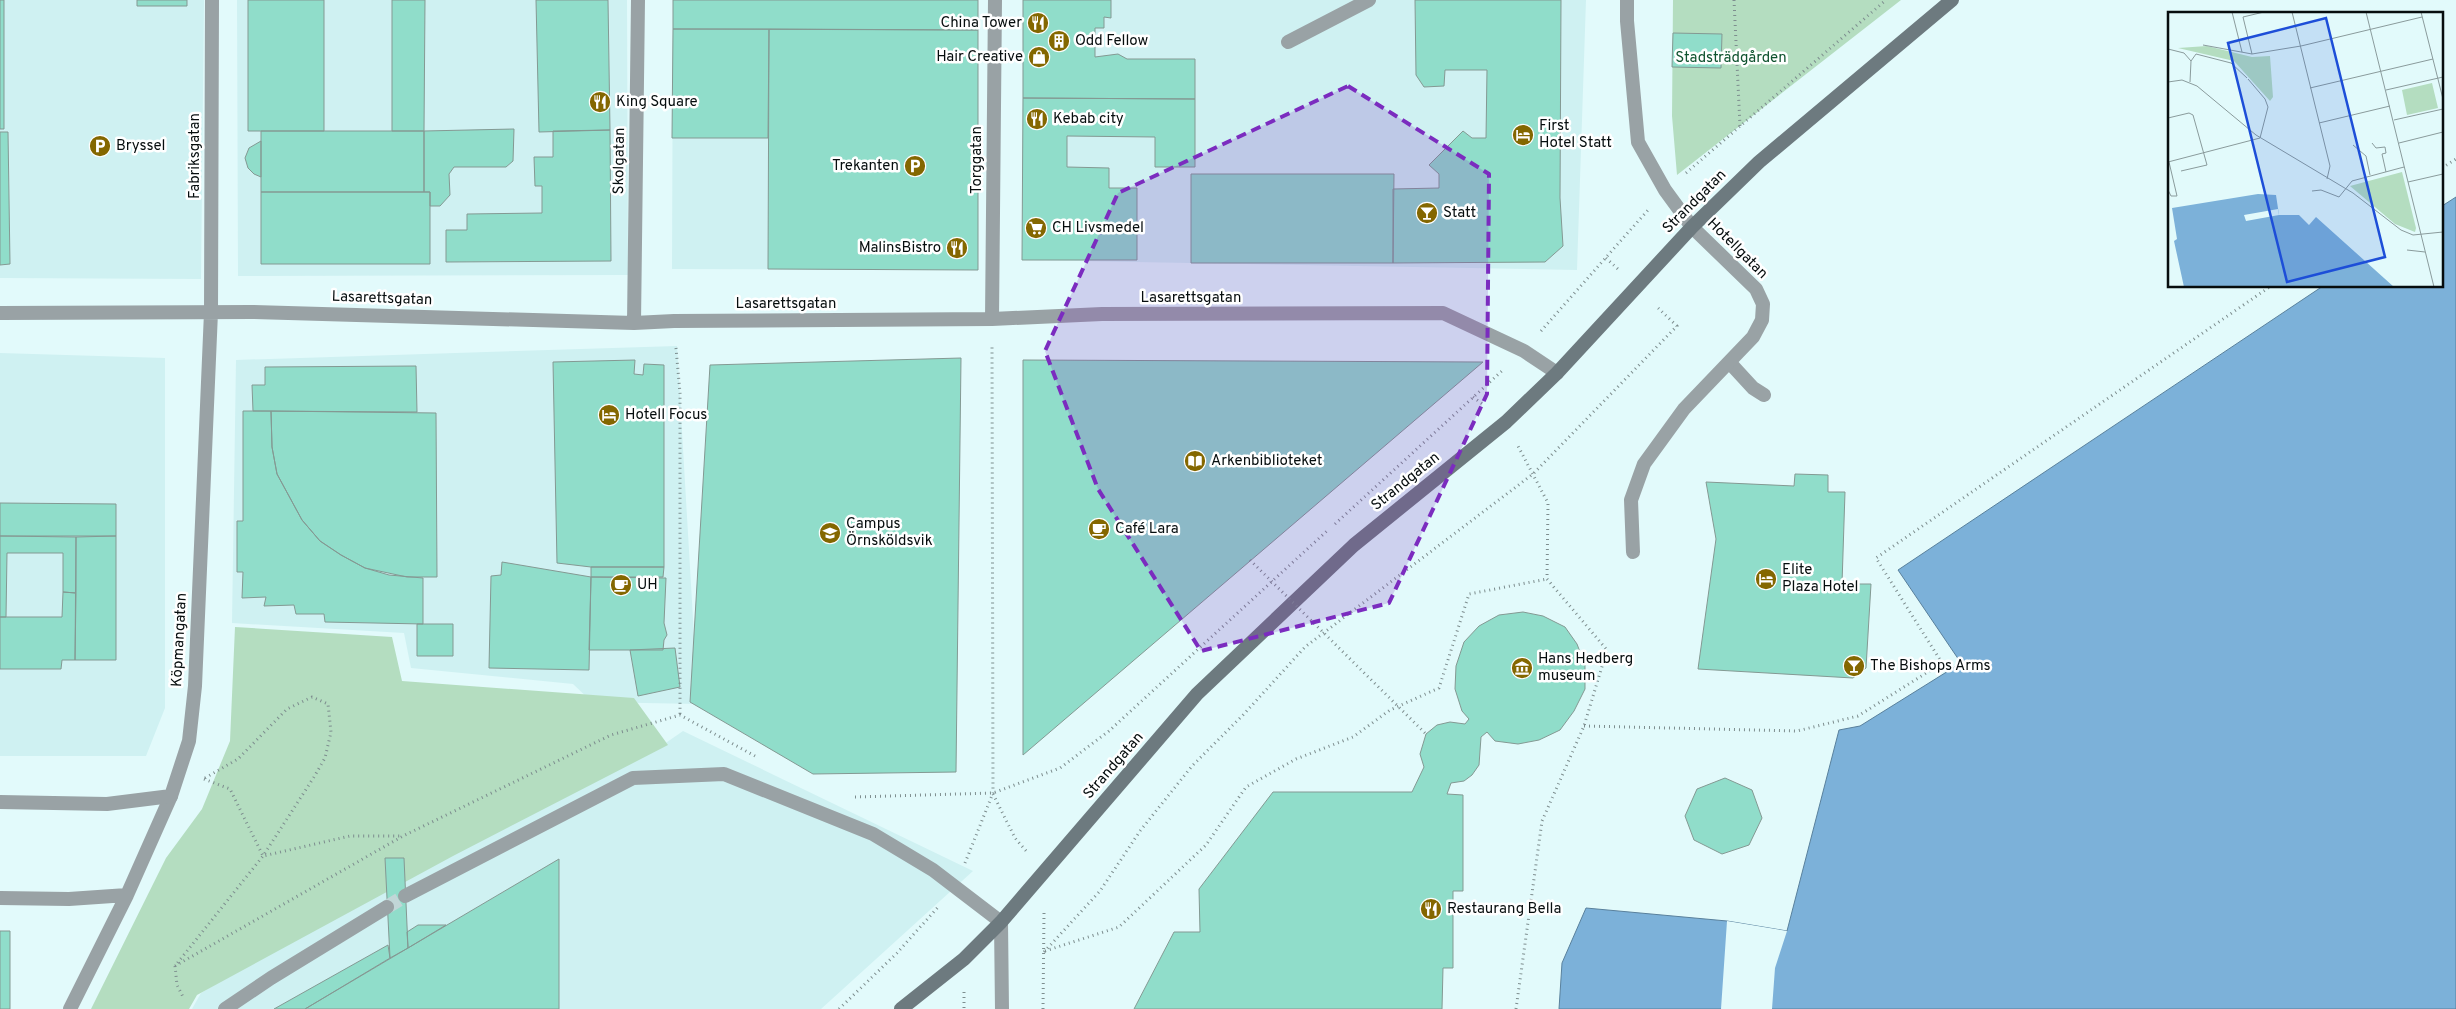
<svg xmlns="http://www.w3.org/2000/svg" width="2456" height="1009" font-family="Overpass,sans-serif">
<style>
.built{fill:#cff1f2}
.green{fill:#b4ddc0}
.water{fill:#7cb1d9;stroke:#59809c}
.pier{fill:#e2fafb}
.building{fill:#90ddca;stroke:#849993}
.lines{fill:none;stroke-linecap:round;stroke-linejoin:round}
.minor-tunnel{stroke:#c1d6d7;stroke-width:14;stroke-dasharray:14 7;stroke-linecap:butt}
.path{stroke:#7d8d8e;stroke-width:3;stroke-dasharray:1 4;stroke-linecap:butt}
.service{stroke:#99a2a5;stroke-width:14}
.minor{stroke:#99a2a5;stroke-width:14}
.secondary{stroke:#6d7a7f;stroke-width:14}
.path-bridge{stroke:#7d8d8e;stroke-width:3;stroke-dasharray:1 4;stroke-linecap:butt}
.marked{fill:#7b2cbf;fill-opacity:0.2;stroke:#7b2cbf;stroke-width:4;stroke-dasharray:10 6;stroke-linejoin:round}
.labels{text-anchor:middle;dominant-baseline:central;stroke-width:5;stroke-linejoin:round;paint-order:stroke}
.poi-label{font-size:15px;fill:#060d0e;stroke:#fff;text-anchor:start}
.park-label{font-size:15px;fill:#0e522e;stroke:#fff}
.street-label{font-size:15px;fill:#060d0e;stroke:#fff}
.inset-road{fill:none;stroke:#8a9b9c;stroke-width:1}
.view{fill:#1d4ed8;fill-opacity:0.15;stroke:#1d4ed8;stroke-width:2.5}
.inset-edge{fill:none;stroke:#060d0e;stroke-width:2.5}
</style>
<rect width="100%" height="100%" fill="#e2fafb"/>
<!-- built -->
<path class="built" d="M0,0h204l-3,279 -201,-1z
M237,0h390l1,275 -390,1z
M673,0h305v270l-306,-1z
M1023,0h563l-9,270 -555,-10z
M677,346l21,358 -106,-2 -19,-18 -162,-16 -7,-35 -172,-10 4,-263z
M0,353l165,5v350l-19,48h-146z
M683,731l290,140 -152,138h-629l9,-16 278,-167 178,-77z"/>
<!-- green -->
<path class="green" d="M1673,0h228l-224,175 -5,-59z
M235,627l157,10 10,44 232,17 34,47 -215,111 -256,139 -8,14h-98l75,-151 36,-49 28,-68z"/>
<!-- water -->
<path class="water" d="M2456,197v812h-897l3,-46 24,-55 141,13 60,10 52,-201 21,-4 101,-63 -63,-93 425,-284h119v-80z"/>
<!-- pier -->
<path class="pier" d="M1727,921l60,10 -12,37 -3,41h-51z"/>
<!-- building -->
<path class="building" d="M0,0h4v129h-4z
M137,0h50v6h-50z
M248,0h76v131h-76z
M392,0h33l-1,131h-32z
M536,0h72l2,130 -71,2z
M673,0h305v30l-305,-1z
M1023,0h88v18l-7,-1v11h-9v29l23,-3 9,5h68v40l-172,-1z
M1415,0h146l-1,198 3,48 -18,16 -152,1v-74l46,-1v-14l-10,-9 34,-34 9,7h14l1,-68h-42l-1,16 -20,1 -8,-12z
M673,29h96l-1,109h-96z
M769,29l209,1v240l-210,-1z
M1673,33l49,1 -1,34 -49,-1z
M1023,98l172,1v68h-40v-30l-88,-1v31l42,1v20h28v72h-115z
M514,129l-1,32 -7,6h-52l-5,7 1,21 -10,11h-10v-14h-6v-61z
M610,130l1,131 -165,1v-32h21v-16l75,-1v-27h-7l-1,-29h19v-26z
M261,131h163v61h-163z
M0,132h8l2,132 -10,1z
M261,141v36l-7,-3 -6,-6 -3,-10 4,-10z
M1191,174h203l-1,89h-202z
M261,192h169v72h-169z
M961,358l-5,414 -143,2 -123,-72 20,-337z
M635,360l-1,14 9,1 1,-11 20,1v202h-73l-34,-4 -4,-201z
M1023,360l460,2 -460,393z
M416,366l1,46 -164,-1 -1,-26h13v-18z
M243,411h28l1,36 5,27 25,46 18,21 21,14 24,13 24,7 34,3v46l-98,-2 -1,-8h-28l-2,-9 -30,1 2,-9 -24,1 1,-26h-6v-51h6z
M271,411l165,2 1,164h-30l-42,-9 -24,-13 -21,-14 -18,-21 -25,-46 -5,-27z
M1795,474l33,1v17h17l-3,92h29l-5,84 -13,10 -155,-9 18,-130 -10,-57 88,4z
M0,503l116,1v32h-116z
M0,536l76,1v56l-13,-1v-39h-56l-1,64h-6z
M116,536v124h-41l1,-123z
M502,562l89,15 -2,93 -100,-2 2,-92 10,-1z
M591,567h73l-1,10h-72z
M591,577l75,1 -2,45 3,12 -3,5 -1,10h-74z
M63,592l13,1 -1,67h-13l-1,9h-61v-52h62z
M1523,612l20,4 22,11 12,17 8,21v24l-11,22 -14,19 -21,10 -21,4 -23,-3 -8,-9 -6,5 -2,28 -7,10 -8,6 -13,2 -4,11 16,1v96h-10v77h-10l-1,41h-308l40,-77h26l-1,-43 74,-97h139l12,-25 -4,-13 6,-20 11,-9 13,-3 15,2 4,-5 -7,-8 -7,-22 1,-23 8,-24 15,-16 20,-11z
M417,624h36v32h-36z
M675,648l5,39 -42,9 -8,-46z
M1725,778l27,12 10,28 -13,27 -27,9 -28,-14 -9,-24 12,-27z
M385,858h19l4,90 -18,10z
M559,859v150h-254l103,-61z
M418,925h28l-38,23 -1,-16z
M0,931h10v78h-10z
M388,945l2,13 -85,51h-31z"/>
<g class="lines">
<!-- minor-tunnel -->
<path class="minor-tunnel" d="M387,907l18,-11"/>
<!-- path -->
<path class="path" d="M1734,0l6,126
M2442,168l14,-9
M1686,173l200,-173
M1606,258l13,12
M1541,331l107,-121
M676,348l4,45v322
M1473,397l12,9
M1335,524l169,-155
M1584,726l213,5 61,-15 84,-53 -66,-105 395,-272
M205,778l33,-19 49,-50 25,-12 16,7 3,28 -6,26 -11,19 -51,79 -88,110 228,-130 208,-101 69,-20 75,41
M204,779l26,10 33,67 87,-20h52
M993,794l22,44 13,15
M855,797l138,-4 67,-25 49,-37 219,-201
M965,863l28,-70 -1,-448
M1045,951l74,-24 87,-82 40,-58 50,-28 57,-22 37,-27 49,-22 30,-94 78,-15
M1044,952l56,-61 40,-60 52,-65 52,-52 61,-67 228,-173 144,-148 -21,-20
M175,966l2,19 6,12
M964,992v17
M839,1009l58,-56 42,-47
M1043,1009l1,-96
M1516,1009l26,-188 42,-95 23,-76 -60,-71 1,-76 -30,-57"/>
<!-- service -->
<path class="service" d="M1288,42l81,-42
M1730,363l23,25 11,7
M0,898l69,1 58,-4
M70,1009l57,-114 44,-99"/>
<!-- minor -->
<path class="minor" d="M1627,0v21l11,121 27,48 27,37 64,62 7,15 -1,16 -9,17 -69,72 -40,55 -13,36 2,52
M0,313l252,-1 382,11 40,-2 318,-2 110,-5 341,-1 81,38 33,22
M992,319l3,-319
M634,323l4,-323
M0,802l107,2 64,-8 18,-55 6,-55 16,-374 1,-312
M405,896l228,-118 91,-4 149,60 60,36 68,52 1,87
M225,1009l46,-31 116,-71"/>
<!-- secondary -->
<path class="secondary" d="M901,1009l63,-50 37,-37 196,-228 157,-149 152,-123 51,-49 135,-146 67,-65 193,-162"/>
<!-- path-bridge -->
<path class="path-bridge" d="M1250,560l176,174"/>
</g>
<!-- marked area -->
<path class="marked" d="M1348,86l141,88 -2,220 -98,209 -188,48 -103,-162 -53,-138 73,-158z"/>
<!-- icons -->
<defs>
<g id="restaurant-disc" transform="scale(1.125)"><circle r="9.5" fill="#846700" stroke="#fff"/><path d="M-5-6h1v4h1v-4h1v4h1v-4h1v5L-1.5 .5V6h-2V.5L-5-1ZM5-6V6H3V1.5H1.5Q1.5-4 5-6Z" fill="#fff"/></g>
<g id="building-disc" transform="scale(1.125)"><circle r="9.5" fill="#846700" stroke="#fff"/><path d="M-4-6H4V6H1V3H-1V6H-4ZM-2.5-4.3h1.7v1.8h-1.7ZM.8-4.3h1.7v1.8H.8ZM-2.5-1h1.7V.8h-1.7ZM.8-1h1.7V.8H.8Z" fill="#fff"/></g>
<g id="shop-disc" transform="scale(1.125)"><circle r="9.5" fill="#846700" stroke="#fff"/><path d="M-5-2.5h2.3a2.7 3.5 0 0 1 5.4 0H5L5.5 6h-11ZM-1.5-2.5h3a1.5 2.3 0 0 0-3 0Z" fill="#fff"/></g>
<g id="hotel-disc" transform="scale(1.125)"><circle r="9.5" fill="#846700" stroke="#fff"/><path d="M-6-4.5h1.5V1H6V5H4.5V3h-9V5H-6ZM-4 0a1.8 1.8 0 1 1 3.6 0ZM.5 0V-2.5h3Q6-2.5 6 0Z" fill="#fff"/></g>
<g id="parking-disc" transform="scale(1.125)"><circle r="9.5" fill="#846700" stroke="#fff"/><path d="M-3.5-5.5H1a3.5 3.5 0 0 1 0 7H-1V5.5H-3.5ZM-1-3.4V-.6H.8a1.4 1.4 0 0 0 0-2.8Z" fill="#fff"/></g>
<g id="bar-disc" transform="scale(1.125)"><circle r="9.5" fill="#846700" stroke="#fff"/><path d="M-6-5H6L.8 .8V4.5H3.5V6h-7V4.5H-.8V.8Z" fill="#fff"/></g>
<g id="supermarket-disc" transform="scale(1.125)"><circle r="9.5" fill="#846700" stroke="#fff"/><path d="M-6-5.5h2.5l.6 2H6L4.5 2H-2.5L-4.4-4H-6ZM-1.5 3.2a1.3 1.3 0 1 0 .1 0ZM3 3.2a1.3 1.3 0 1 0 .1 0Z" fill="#fff"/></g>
<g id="library-disc" transform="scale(1.125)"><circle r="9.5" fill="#846700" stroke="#fff"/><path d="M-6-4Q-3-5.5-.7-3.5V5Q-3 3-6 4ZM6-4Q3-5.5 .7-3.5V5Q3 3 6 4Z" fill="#fff"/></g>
<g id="cafe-disc" transform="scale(1.125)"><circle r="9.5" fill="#846700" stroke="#fff"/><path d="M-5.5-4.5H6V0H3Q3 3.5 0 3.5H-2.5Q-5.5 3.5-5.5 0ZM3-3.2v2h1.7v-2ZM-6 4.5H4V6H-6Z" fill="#fff"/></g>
<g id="university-disc" transform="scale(1.125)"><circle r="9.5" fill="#846700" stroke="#fff"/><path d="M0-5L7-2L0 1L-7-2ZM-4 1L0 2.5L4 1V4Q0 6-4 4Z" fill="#fff"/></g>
<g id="museum-disc" transform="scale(1.125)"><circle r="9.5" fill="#846700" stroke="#fff"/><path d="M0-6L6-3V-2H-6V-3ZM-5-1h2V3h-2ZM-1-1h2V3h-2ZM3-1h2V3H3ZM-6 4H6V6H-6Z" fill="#fff"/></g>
</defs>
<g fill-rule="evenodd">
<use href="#restaurant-disc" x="1038" y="23"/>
<use href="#building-disc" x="1059" y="41"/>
<use href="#shop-disc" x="1039" y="57"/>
<use href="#restaurant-disc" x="600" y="102"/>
<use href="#restaurant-disc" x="1037" y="119"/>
<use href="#hotel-disc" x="1523" y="135"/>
<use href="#parking-disc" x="100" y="146"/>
<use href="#parking-disc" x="915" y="166"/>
<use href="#bar-disc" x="1427" y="213"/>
<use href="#supermarket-disc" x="1036" y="228"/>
<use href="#restaurant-disc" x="957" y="248"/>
<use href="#hotel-disc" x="609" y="415"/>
<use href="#library-disc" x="1195" y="461"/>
<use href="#cafe-disc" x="1099" y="529"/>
<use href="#university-disc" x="830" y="533"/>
<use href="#hotel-disc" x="1766" y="579"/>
<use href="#cafe-disc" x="621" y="585"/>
<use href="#bar-disc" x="1854" y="666"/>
<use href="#museum-disc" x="1522" y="668"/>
<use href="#restaurant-disc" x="1431" y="909"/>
</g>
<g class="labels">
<!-- poi labels -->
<g class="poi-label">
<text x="1022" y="23" text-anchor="end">China Tower</text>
<text x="1075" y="41">Odd Fellow</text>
<text x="1023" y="57" text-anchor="end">Hair Creative</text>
<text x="616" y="102">King Square</text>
<text x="1053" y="119">Kebab city</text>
<text x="1539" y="126">First<tspan x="1539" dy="17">Hotel Statt</tspan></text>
<text x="116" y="146">Bryssel</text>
<text x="899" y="166" text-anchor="end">Trekanten</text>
<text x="1443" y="213">Statt</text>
<text x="1052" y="228">CH Livsmedel</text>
<text x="941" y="248" text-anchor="end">MalinsBistro</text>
<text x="625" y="415">Hotell Focus</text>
<text x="1211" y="461">Arkenbiblioteket</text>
<text x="846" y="524">Campus<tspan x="846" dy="17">Örnsköldsvik</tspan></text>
<text x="1115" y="529">Café Lara</text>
<text x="1782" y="570">Elite<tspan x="1782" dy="17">Plaza Hotel</tspan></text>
<text x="637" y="585">UH</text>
<text x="1538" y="659">Hans Hedberg<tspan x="1538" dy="17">museum</tspan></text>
<text x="1870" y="666">The Bishops Arms</text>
<text x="1447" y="909">Restaurang Bella</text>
</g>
<!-- park labels -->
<g class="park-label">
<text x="1731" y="58">Stadsträdgården</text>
</g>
<!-- street labels -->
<g class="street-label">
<text transform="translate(195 156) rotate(-90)">Fabriksgatan</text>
<text transform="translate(977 160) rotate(-90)">Torggatan</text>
<text transform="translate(620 161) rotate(-89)">Skolgatan</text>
<text transform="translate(1695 202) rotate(-45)">Strandgatan</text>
<text transform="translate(1737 249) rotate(45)">Hotellgatan</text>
<text x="1191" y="298">Lasarettsgatan</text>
<text transform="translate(382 299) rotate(2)">Lasarettsgatan</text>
<text x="786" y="304">Lasarettsgatan</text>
<text transform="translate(1406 482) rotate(-39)">Strandgatan</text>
<text transform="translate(180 640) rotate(-87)">Köpmangatan</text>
<text transform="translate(1114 766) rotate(-49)">Strandgatan</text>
</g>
</g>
<!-- overview -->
<g transform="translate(2168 12)">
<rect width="275" height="275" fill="#e2fafb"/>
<path d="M39,34l45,11 18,-1 3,41 -3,4 -36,-40 -56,-13zM264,71l6,25 -31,7 -5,-25zM234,160l14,56 -1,4 -20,-8 -45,-38z" fill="#b4ddc0"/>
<path d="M90,182l18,1 3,20h20l10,10 7,-8 78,70h-210l-10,-46 3,-2 -5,-31z" fill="#7cb1d9"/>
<path d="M73,194l3,9 34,-6 1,6 -33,6z" fill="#e2fafb"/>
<path class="inset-road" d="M64,0l10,40M96,0l-21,5 9,37 49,-8 121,-29M124,0l38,154 -3,13M198,0l68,275M253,0l22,87M35,33l49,9M0,37l16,4 7,8M0,70l14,-2 15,6 59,49 97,58 48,37 12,5 30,-3M22,70l1,-21 5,-7 35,9 16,15M142,76l123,-29M218,78l57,-13M0,106l21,-5 4,2 14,50 -26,6M226,108l49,-11M151,111l71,-17M204,131l4,5 9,-1 1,6 -4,1 4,18M231,131l44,-11M185,133l13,11 4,19M0,150l92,-24 8,-31 -3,-8 -17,-20M240,170l35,-8M0,178l3,6h6l-8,-34M144,179l9,-1 18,7 13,-16 52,-14M239,238l18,2"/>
<path class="view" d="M158,6l59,239 -98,25 -59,-239z"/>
<rect width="275" height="275" class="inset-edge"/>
</g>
</svg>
